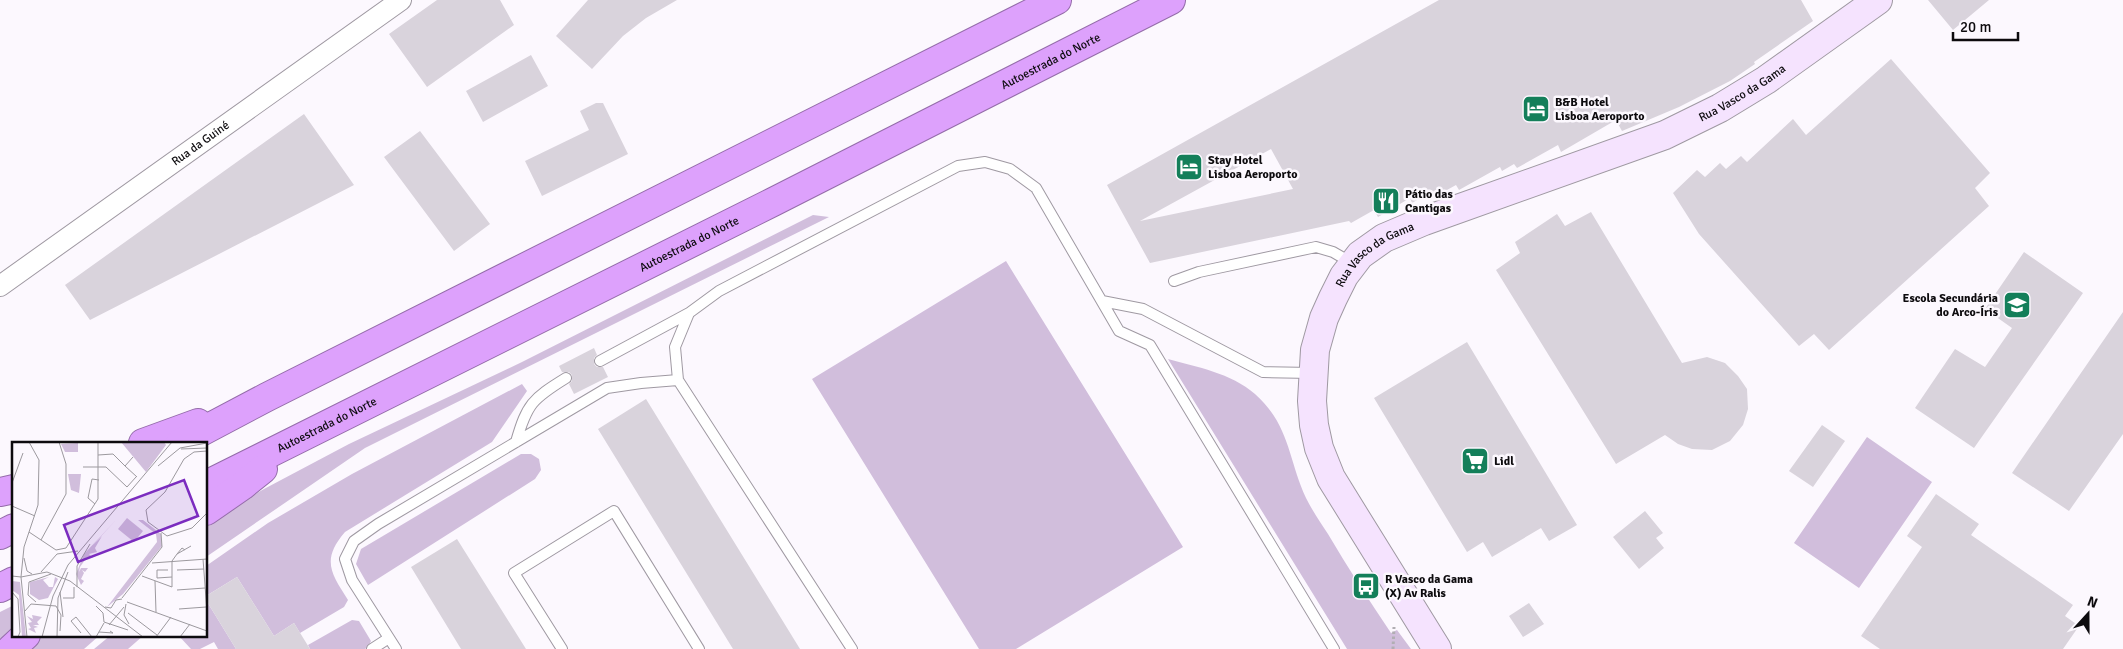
<svg xmlns="http://www.w3.org/2000/svg" width="2123" height="649" font-family="Signika,sans-serif">
<style>
.green{fill:#d1bedc}
.building{fill:#d9d3dc;fill-rule:evenodd}
.lines{fill:none;stroke-linecap:round;stroke-linejoin:round}
.lane-casing{stroke:#9f99a2;stroke-width:12}
.street-casing{stroke:#9f99a2;stroke-width:22}
.secondary-casing{stroke:#9f99a2;stroke-width:30}
.highway-casing{stroke:#946ca9;stroke-width:30}
.path{stroke:#b1aeb3;stroke-width:3;stroke-dasharray:2.5 2.5;stroke-linecap:butt}
.lane{stroke:#fff;stroke-width:10}
.street{stroke:#fff;stroke-width:20}
.secondary{stroke:#f5e3fe;stroke-width:28}
.highway{stroke:#dda1fc;stroke-width:28}
.labels{text-anchor:middle;dominant-baseline:central;stroke-width:5;stroke-linejoin:round;paint-order:stroke}
.street-label{font-size:12px;fill:#0d0b0e;stroke:#fcf8fe}
.poi-label{font-size:12px;font-weight:bold;fill:#0d0b0e;stroke:#fcf8fe;text-anchor:start}
.inset-road{fill:none;stroke:#9c999e;stroke-width:1}
.view{fill:#7b2cbf;fill-opacity:0.15;stroke:#7b2cbf;stroke-width:2.5}
.inset-edge{fill:none;stroke:#0d0b0e;stroke-width:2.5}
</style>
<rect width="100%" height="100%" fill="#fcf8fe"/>
<!-- green -->
<path class="green" d="M813,215l16,2 -464,231 -159,109v-34l58,-34 85,-45 173,-82z
M1006,261l177,286 -167,102h-37l-167,-270z
M1168,359c29,8 63,14 87,35 35,31 33,65 51,104 6,12 14,24 22,36 20,34 41,66 63,99l6,-3 14,19h-64z
M522,384l5,7 -35,51 -147,90c-24,28 -14,41 3,68l-4,7 -44,26 -6,-10 -20,13 -37,-59 -31,19v-30l62,-43 84,-49z
M1867,437l65,45 -73,106 -65,-45z
M521,454h10l8,5 2,11 -6,9 -167,106 -12,-21 5,-15z
M206,600l30,49h-18l-4,-7 -14,7h-9l-13,-14h28z
M14,605v30l-14,13v-36z
M352,620l7,1 12,20 -3,6 -3,2h-55l-2,-4z
M44,635h56l-16,14h-56z
M111,635h33l-16,14h-34z"/>
<!-- building -->
<path class="building" d="M437,0h63l14,25 -87,62 -38,-53z
M588,0h89l-31,18 -23,18 -31,33 -36,-33z
M1439,0h362l12,21 -59,41 1,2 -25,17 -51,26 -57,24 -6,-11 -55,32 -3,-7 -41,23 -3,-4 -12,7 -2,-4 -41,23 -3,-5 -20,11 -3,-5 -21,12 -2,-5 -32,19 -4,-7 -23,13 -2,-2 -199,42 -43,-78zM1271,149l22,40 -153,32z
M1928,0h61l-36,30z
M531,55l17,31 -65,36 -17,-31z
M1891,59l99,114 -15,15 14,18 -160,144 -15,-16 -15,12 -100,-112 -26,-41 24,-23 8,7 15,-14 6,6 15,-13 6,6 46,-43 13,16z
M596,103h7l25,51 -86,42 -17,-35 64,-31 -9,-19z
M304,114l50,71 -264,135 -25,-35z
M420,131l70,93 -36,27 -70,-94z
M1591,212l91,151 25,-6 18,6 13,13 9,13 1,20 -5,16 -13,16 -18,9 -20,-1 -14,-5 -13,-9 -49,29 -120,-194 24,-17 -5,-11 42,-28 8,12z
M2024,252l59,41 -109,155 -59,-40 40,-59 30,18 27,-39 -27,-19z
M2123,312v122l-54,77 -57,-38z
M1467,342l110,183 -28,16 -8,-13 -49,29 -9,-15 -16,10 -93,-154z
M594,348l3,7 -3,3v6l3,3h6l5,10 -34,17 -5,-10 3,-3v-6l-3,-3h-7l-3,-6z
M646,399l154,250h-67l-135,-220z
M1822,425l23,16 -32,46 -24,-16z
M1936,494l43,30 -8,11 102,70 -8,11 14,10 -16,23h-183l-19,-13 61,-89 -15,-11z
M1645,511l18,22 -7,5 8,10 -25,21 -26,-32z
M457,539l69,110h-65l-50,-82z
M237,577l37,59 20,-13 16,26h-74l-30,-49v-4z
M1529,603l15,21 -21,13 -14,-21z"/>
<g class="lines">
<!-- lane casing -->
<g class="lane-casing">
<path id="lane" d="M1174,281l25,-9 117,-25 17,5 19,11
M1102,301l41,8 120,63 49,1
M600,361l89,-48
M516,442c11,-38 16,-43 50,-64
M389,638l7,11
M372,649l17,-11 -37,-58 -7,-21 9,-18 24,-17 229,-136 34,-5 37,-3
M562,649l-48,-76 100,-62 85,138
M852,649l-174,-269 -3,-33 14,-34 30,-22 239,-125 27,-4 25,7 26,19 83,143 31,14 184,304"/>
</g>
<!-- street casing -->
<g class="street-casing">
<g id="street">
<path id="s1" d="M0,286l401,-286"/>
</g>
</g>
<!-- secondary casing -->
<g class="secondary-casing">
<g id="secondary">
<path id="s2" d="M1437,649l-106,-171 -12,-30 -5,-23 -2,-24 3,-51 9,-32 9,-20 11,-22 16,-21 24,-17 40,-17 241,-86 55,-27 46,-28 112,-80"/>
</g>
</g>
<!-- highway casing -->
<g class="highway-casing">
<g id="highway">
<path d="M143,443l55,-20"/>
<path d="M180,443l87,-46 790,-397"/>
<path id="s3" d="M206,485l567,-283 398,-202"/>
<path d="M0,492l14,-3"/>
<path d="M206,511l36,-25 21,-17"/>
<path d="M0,535l14,-7"/>
<path d="M0,588l14,-7"/>
<path d="M11,649l15,-14"/>
</g>
</g>
<!-- path -->
<path class="path" d="M1393,649l1,-22"/>
<!-- lane -->
<use href="#lane" class="lane"/>
<!-- street -->
<use href="#street" class="street"/>
<!-- secondary -->
<use href="#secondary" class="secondary"/>
<!-- highway -->
<use href="#highway" class="highway"/>
</g>
<!-- icons -->
<defs>
<g id="hotel-square" transform="scale(1.4375)"><rect x="-9" y="-9" width="18" height="18" rx="4" fill="#147f5a" stroke="#fcf8fe"/><path d="M-6-4.5h1.5V1H6V5H4.5V3h-9V5H-6ZM-4 0a1.8 1.8 0 1 1 3.6 0ZM.5 0V-2.5h3Q6-2.5 6 0Z" fill="#fff"/></g>
<g id="restaurant-square" transform="scale(1.4375)"><rect x="-9" y="-9" width="18" height="18" rx="4" fill="#147f5a" stroke="#fcf8fe"/><path d="M-5-6h1v4h1v-4h1v4h1v-4h1v5L-1.5 .5V6h-2V.5L-5-1ZM5-6V6H3V1.5H1.5Q1.5-4 5-6Z" fill="#fff"/></g>
<g id="school-square" transform="scale(1.4375)"><rect x="-9" y="-9" width="18" height="18" rx="4" fill="#147f5a" stroke="#fcf8fe"/><path d="M0-5L7-2L0 1L-7-2ZM-4 1L0 2.5L4 1V4Q0 6-4 4Z" fill="#fff"/></g>
<g id="supermarket-square" transform="scale(1.4375)"><rect x="-9" y="-9" width="18" height="18" rx="4" fill="#147f5a" stroke="#fcf8fe"/><path d="M-6-5.5h2.5l.6 2H6L4.5 2H-2.5L-4.4-4H-6ZM-1.5 3.2a1.3 1.3 0 1 0 .1 0ZM3 3.2a1.3 1.3 0 1 0 .1 0Z" fill="#fff"/></g>
<g id="bus-square" transform="scale(1.4375)"><rect x="-9" y="-9" width="18" height="18" rx="4" fill="#147f5a" stroke="#fcf8fe"/><path d="M-5-6H5V4H4V6H2V4H-2V6H-4V4H-5ZM-3.5-4V0h7V-4ZM-3.5 1.2v1.5H-2V1.2ZM2 1.2v1.5H3.5V1.2Z" fill="#fff"/></g>
</defs>
<g fill-rule="evenodd">
<use href="#hotel-square" x="1536" y="109"/>
<use href="#hotel-square" x="1189" y="167"/>
<use href="#restaurant-square" x="1386" y="201"/>
<use href="#school-square" x="2017" y="305"/>
<use href="#supermarket-square" x="1475" y="461"/>
<use href="#bus-square" x="1366" y="586"/>
</g>
<g class="labels">
<!-- street labels -->
<g class="street-label">
<text stroke="none"><textPath href="#s3" startOffset="945">Autoestrada do Norte</textPath></text>
<text stroke="none"><textPath href="#s2" startOffset="855">Rua Vasco da Gama</textPath></text>
<text stroke="none"><textPath href="#s1" startOffset="246">Rua da Guiné</textPath></text>
<text stroke="none"><textPath href="#s3" startOffset="540">Autoestrada do Norte</textPath></text>
<text stroke="none"><textPath href="#s2" startOffset="450">Rua Vasco da Gama</textPath></text>
<text stroke="none"><textPath href="#s3" startOffset="135">Autoestrada do Norte</textPath></text>
</g>
<!-- poi labels -->
<g class="poi-label">
<text x="1555" y="102">B&amp;B Hotel<tspan x="1555" dy="14">Lisboa Aeroporto</tspan></text>
<text x="1208" y="160">Stay Hotel<tspan x="1208" dy="14">Lisboa Aeroporto</tspan></text>
<text x="1405" y="194">Pátio das<tspan x="1405" dy="14">Cantigas</tspan></text>
<text x="1998" y="298" text-anchor="end">Escola Secundária<tspan x="1998" dy="14">do Arco-Íris</tspan></text>
<text x="1494" y="461">Lidl</text>
<text x="1385" y="579">R Vasco da Gama<tspan x="1385" dy="14">(X) Av Ralis</tspan></text>
</g>
</g>
<!-- overview -->
<g transform="translate(12 442)">
<rect width="195" height="195" fill="#fcf8fe"/>
<path d="M100,0h52l2,3 -20,27 -25,-30zM66,1v9h-13l-4,-8zM56,32h13l-2,19 -8,-3zM115,76l16,13 -9,11 -16,-13zM104,78l-23,25 9,-9 -7,12 2,4 -8,2 4,4 -6,-1 -7,10 -1,5 2,-4h7l-3,4 -3,-2 2,3 -3,6 3,2 -3,4 -5,-11 8,-20zM126,78h5l18,14 1,12 -39,48 -16,13 50,-65 -1,-8zM37,135l-6,3 6,7h4l2,-10 3,2 -10,19 -9,2 -9,-6v-12zM0,139l8,1 6,55h-4l-3,-42 -7,-5zM20,173l10,2 -5,5 2,3h-6l5,2 -4,1 2,5 -8,-4 3,-1 -3,-5 4,-1 -5,-6 6,3z" fill="#d1bedc"/>
<path class="inset-road" d="M169,7l26,-1M86,13l15,-1 12,12 8,-9M113,24l12,11M146,24l22,-18 27,-5M71,25h23l21,20 9,-10M0,41l11,-30M83,62l-7,-6 4,-19 7,1M0,64l23,10M17,90l27,18 10,-2 32,-49v-57M155,94l-19,-14 -2,-12 19,-18 19,-33 10,-7 13,-1M155,94l25,-8 15,-15M29,98l25,-46v-30l-7,-22M173,108l-3,-2 -5,6 14,-8M12,116l3,13 5,3M191,117l4,53M140,121l55,-4M156,128h-11v8l15,-1M165,128l27,-1M29,130l16,-18 21,-3M0,134l9,1 3,-30 14,-42 1,-45 -10,-18M130,134l30,11v-26l5,-7M143,139l1,31M65,145v-21l13,-22M165,148l28,-2M0,150l6,7 2,33 -2,5M48,150l3,25M51,156h11v-11M110,156l40,-51 -1,-14M24,160l-8,-7 1,-13 22,-8M115,160l80,29M114,162l-2,11 5,9M84,164l7,7 1,9M93,165l6,1 5,-8 6,-1M167,167l27,-2M13,169l6,-7 25,2 5,9 -1,16M116,171l29,22M92,180l24,8M97,183l15,-18M87,190l14,1 -3,-2M69,191l-10,-12 5,-4 16,20M15,195l-6,-60 26,-5 23,9 73,56M30,195l11,-41 15,-31 104,-123M45,195l1,-39 10,-26M84,195l8,-14M144,195l15,-20M168,195l10,-13"/>
<path class="view" d="M172,38l14,36 -120,46 -14,-37z"/>
<rect width="195" height="195" class="inset-edge"/>
</g>
<!-- north arrow -->
<g transform="translate(2088 614) rotate(21)" stroke="#fcf8fe" stroke-width="4" paint-order="stroke">
<path d="M0-4L9 19L0 12L-9 19Z" fill="#0d0b0e"/>
<text y="-8" font-size="14" font-weight="bold" text-anchor="middle" fill="#0d0b0e">N</text>
</g>
<!-- scale -->
<path d="M1953 32v8h65v-8" fill="none" stroke="#0d0b0e" stroke-width="2.5"/>
<text x="1960" y="32" font-size="15" fill="#0d0b0e" stroke="#fcf8fe" stroke-width="4" paint-order="stroke">20 m</text>
</svg>
